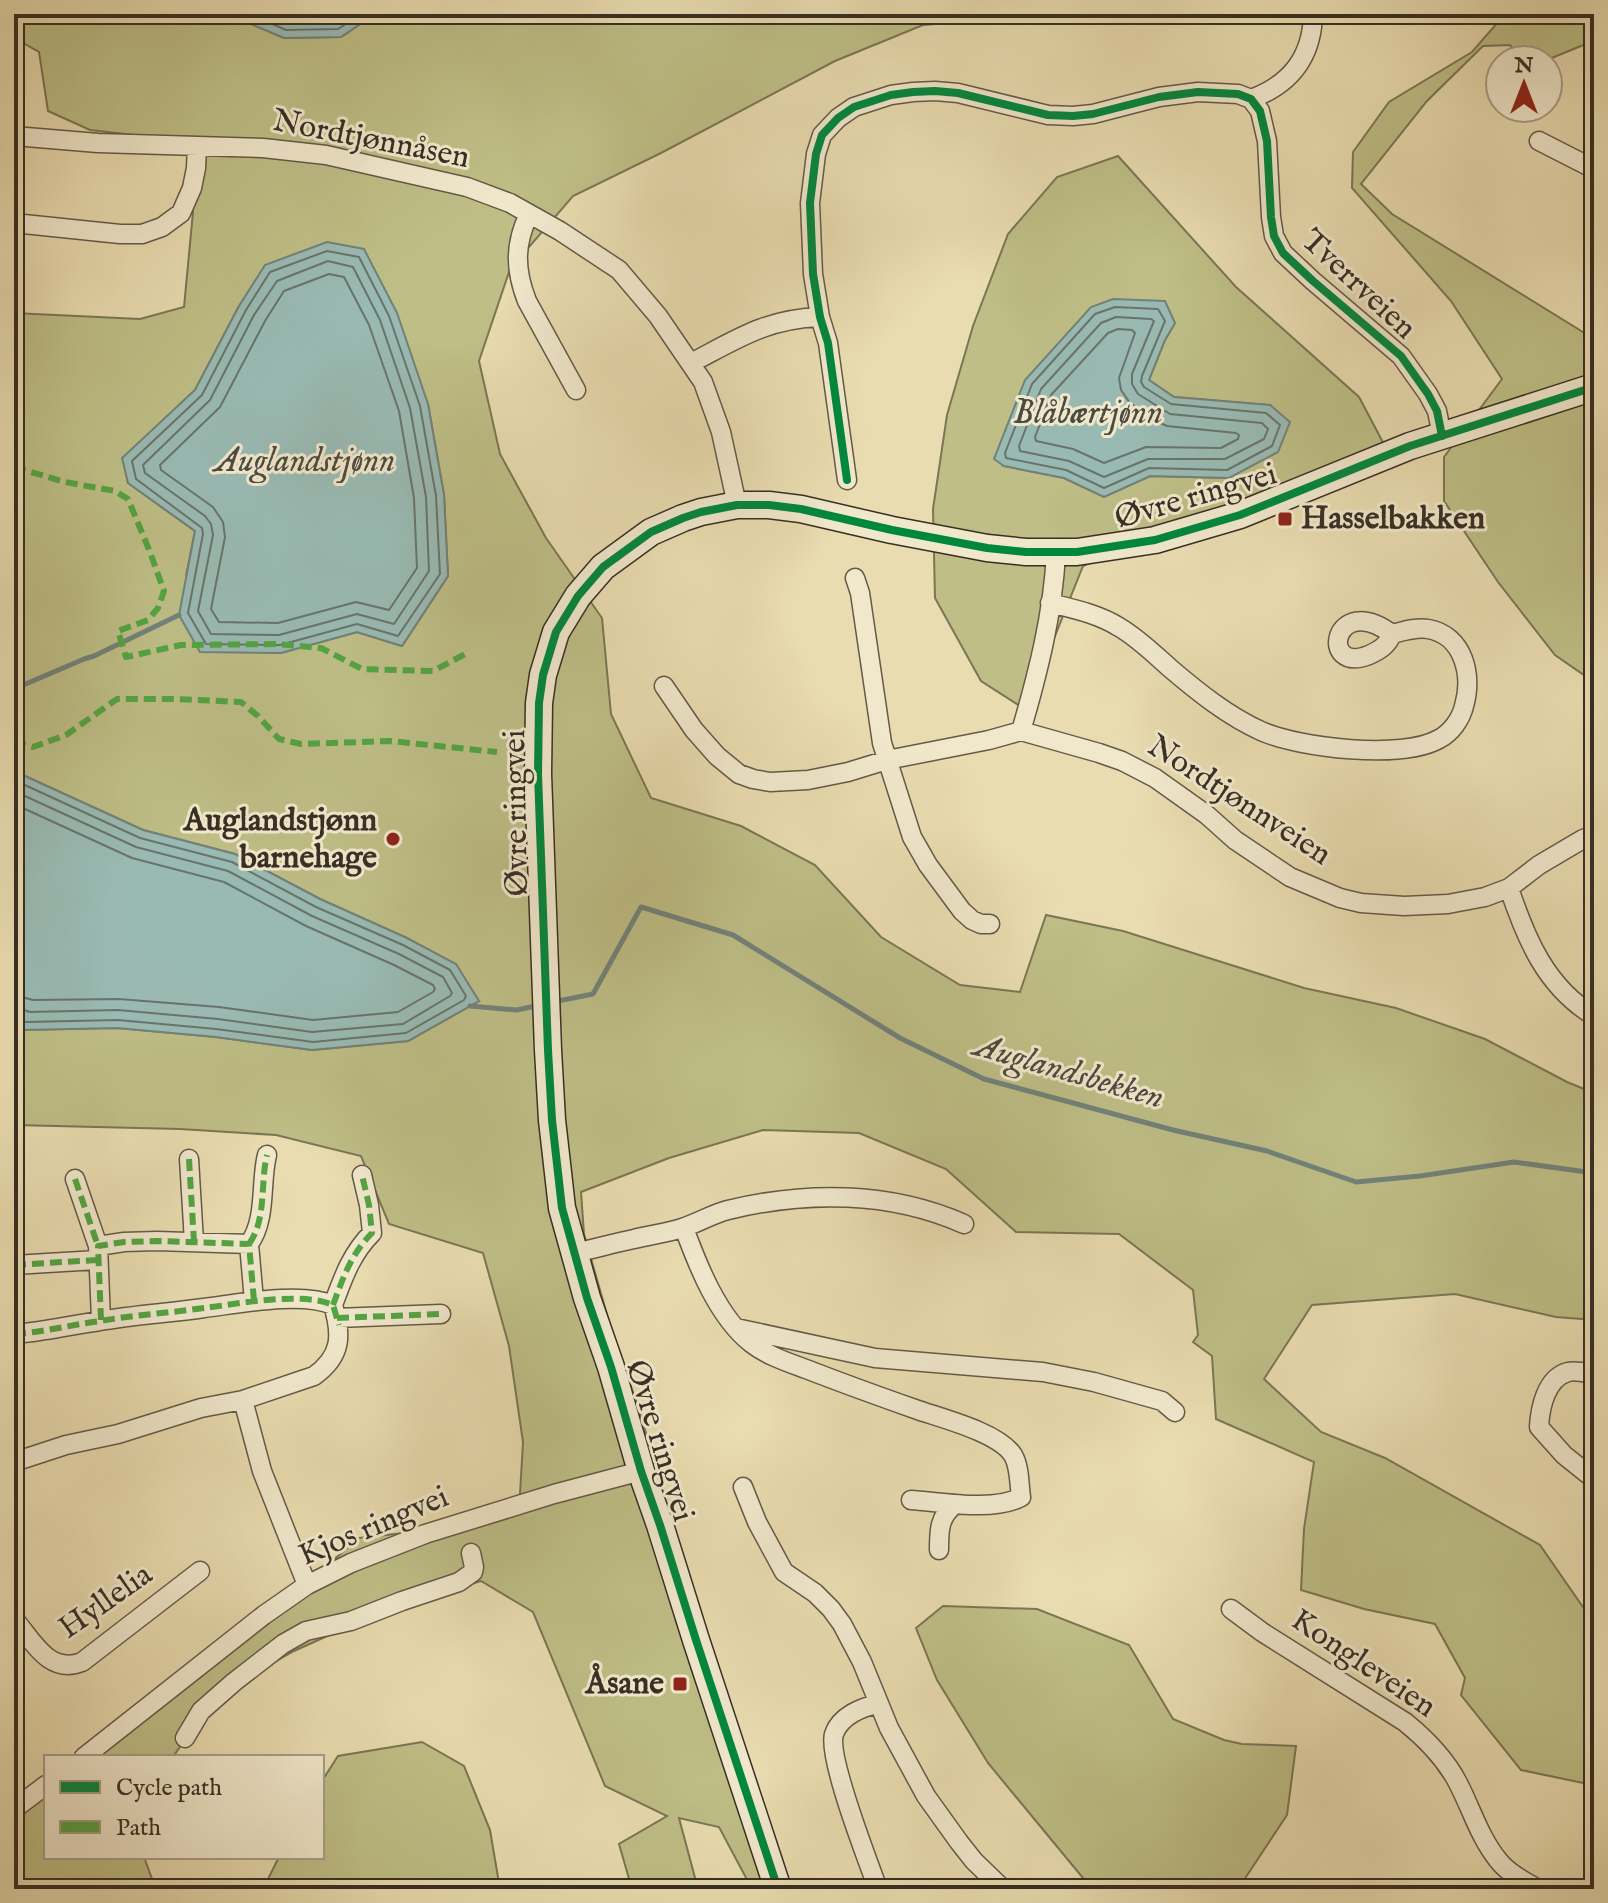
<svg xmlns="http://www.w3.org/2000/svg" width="1608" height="1903" font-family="'IM FELL English',serif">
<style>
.green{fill:#bebe86;stroke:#7a7656;stroke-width:2;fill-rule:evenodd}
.water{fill:#99bab3;stroke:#72827a;stroke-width:2}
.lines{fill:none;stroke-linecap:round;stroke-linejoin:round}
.shore{stroke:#68746c;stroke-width:2}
.stream{stroke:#72827a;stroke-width:5}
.street-casing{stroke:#645a48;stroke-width:21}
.secondary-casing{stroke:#372f25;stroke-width:29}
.street{stroke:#f1e8cc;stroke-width:18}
.secondary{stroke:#f1e8cc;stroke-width:26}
.quiet{stroke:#53a442;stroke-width:6;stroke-dasharray:12 6;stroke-linecap:butt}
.cycleway-casing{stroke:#f1e8cc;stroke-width:13}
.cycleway{stroke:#00873e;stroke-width:8}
.poi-dot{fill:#8f2418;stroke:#f1e8cc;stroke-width:3}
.labels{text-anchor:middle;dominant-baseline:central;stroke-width:6;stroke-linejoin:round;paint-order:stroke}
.street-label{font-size:32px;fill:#372f25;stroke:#f1e8cc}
.poi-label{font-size:32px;font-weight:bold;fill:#372f25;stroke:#f1e8cc;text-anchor:end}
.water-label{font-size:34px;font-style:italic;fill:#4b4b41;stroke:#f1e8cc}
</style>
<rect width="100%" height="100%" fill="#e9dcb0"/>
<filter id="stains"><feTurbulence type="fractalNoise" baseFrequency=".0025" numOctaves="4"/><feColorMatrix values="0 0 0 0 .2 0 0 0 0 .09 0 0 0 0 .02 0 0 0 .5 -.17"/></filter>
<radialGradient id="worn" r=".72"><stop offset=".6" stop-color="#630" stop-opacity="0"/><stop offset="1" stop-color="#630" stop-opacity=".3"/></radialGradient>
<!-- green -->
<path class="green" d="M14,14h226l4,7 40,17 57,-1 34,-23h651l-4,3 -99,8 -88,36 -174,92 -88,43 -63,73 -31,92 21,93 46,84 56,80 9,96 40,84 90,28 74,39 66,72 79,48 60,7 26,-77 77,16 181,57 92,20 89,31 82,43 27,11v227l-38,-3 -101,-23 -143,11 -48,74 57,53 64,26 155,87 54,78v168l-6,-7 -67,-14 -60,-75 4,-17 -30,-54 -71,-15 -63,-19 3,-61 10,-67 -98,-43 -4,-63 -19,-14 5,-7 -5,-45 -74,-56 -103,-2 -70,-63 -87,-36 -96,-3 -94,28 -88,34 3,42 26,91 31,91 136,473h-25l-33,-62 -40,-9 19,71h-66l-13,-45 48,-28 -62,-30 -72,-174 -52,-31 -96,29 -91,41 -80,45 -41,61h-95l137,-95 144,-124 99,-11 61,-16 4,-69 -14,-96 -26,-93 -94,-29 -28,-68 -85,-21 -96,-6 -166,-4v-104l7,9 96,-2 99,9 96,13 96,-9 71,-40 -72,-63 -87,-39 -85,-45 -92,-24 -129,-59v-458l126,6 44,-12 9,-95 -7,-71 -96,-11 -42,-19 -9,-59 -25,-14zM239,306l189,98 16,91 4,81 -46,70 -45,-14 -76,21 -95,-77 9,-45 -67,-48 -5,-25 72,-68z
M1505,14h85l3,27 -46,19h-26l-11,-15 -27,1 -56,55 -66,83 31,30 199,123 3,-1v346l-39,-27 -57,-73 -54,-81v-44l58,-78 -51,-78 -99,-113 1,-36 36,-50 83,-50z
M1118,156l118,131 123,110 28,53 -228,83 -76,33 -32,80 -31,60 -39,-25 -46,-83 -2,-89 14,-94 26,-89 35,-92 49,-57zM1175,323l-10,17 -16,40 25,17 96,8 -41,73 -79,-2 -46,21 -40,-19 -60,-12z
M943,1606l94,3 92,36 44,74 51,21 18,4 54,2 -9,69 -49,74h-146l-104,-126 -51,-83 -21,-52z
M422,1742l42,24 26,64 10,59h-237l16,-32h43v-76l16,-25z
M46,1780v77h98l11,30 3,2h-144v-79z"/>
<!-- water -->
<path class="water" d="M240,14h135l-34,23 -57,1 -40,-17z
M327,242l37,7 33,64 31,91 16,91 4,81 -46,70 -45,-14 -76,21 -81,-1 -21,-37 16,-84 -67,-48 -6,-25 73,-68 44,-84 26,-41z
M1113,299l52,2 10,22 -10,17 -16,40 25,17 96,8 20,17 -12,30 -49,26 -79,-2 -46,21 -40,-19 -60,-12 -10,-7 31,-79 66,-73z
M14,771l129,59 92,24 85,45 87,39 49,26 23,37 -71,40 -96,9 -96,-13 -99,-9 -97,2 -6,-9z"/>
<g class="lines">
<!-- shore -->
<path class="shore" d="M249,14l37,16 52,-1 23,-15
M327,251l32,6 30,59 31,90 16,90 4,78 -42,62 -41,-12 -77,21 -74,-1 -18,-31 15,-79 -1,-6 -66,-49 -4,-18 70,-66 44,-85 24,-38z
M328,261l25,6 27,53 30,88 16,89 3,74 -35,53 -37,-10 -78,21 -68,-1 -13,-23 15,-76 -2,-11 -6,-8 -60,-43 -2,-8 67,-65 44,-85 23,-34z
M329,274l15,3 25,48 30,86 15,87 3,70 -28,42 -33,-8 -78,21 -59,-1 -8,-13 14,-72 -2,-15 -10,-15 -52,-37 -1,-5 60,-58 45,-86 19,-30z
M1115,307l43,2 7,12 -23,55 -1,6 3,5 27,17 95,9 14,12 -8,21 -45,24 -78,-2 -45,20 -38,-18 -60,-12 -1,-5 27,-69 63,-70z
M1116,317l35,2 3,2 -22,53v10l6,10 32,20 92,9 6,6 -4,10 -39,20h-77l-44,18 -35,-16 -49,-10 -1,-5 22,-57 60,-66z
M1118,329l14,1 3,3 -16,45 2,12 9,13 28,19 9,4 69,7 3,2 -1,4 -17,9 -75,-1 -42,16 -31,-14 -37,-8 -1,-4 16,-42 57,-62z
M14,780l126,58 92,24 84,45 87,38 47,25 16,26 -2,4 -58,33 -93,9 -97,-13 -98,-9 -92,2 -7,-4h-5
M14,791l122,56 92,24 84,45 87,38 44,23 9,16 -2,3 -47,28 -91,8 -94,-13 -100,-9 -88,2 -16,-5
M14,804l118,54 92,24 82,44 88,39 39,20 2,4 -2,3 -35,20 -85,8 -94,-13 -100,-8 -86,1 -19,-5"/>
<!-- stream -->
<path class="stream" d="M14,689l70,-30 10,-3 85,-41
M553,1002l40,-8 48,-87 92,28 167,103 84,41 189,51 94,21 89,31 64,-6 94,-14 80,11
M470,1006l47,4 23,-5"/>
<!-- street casing -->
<g class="street-casing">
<path id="street" d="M1251,99c40,-15 61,-42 62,-85
M14,136l84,7 165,5 63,7 141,32 43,16 50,28 59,39 39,46 45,66 18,50 16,73
M1539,141l55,28
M529,214c-15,31 -14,56 -2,87l49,89
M14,223l106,11h22l20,-7 19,-14 11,-25 4,-20 1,-22
M691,363c46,-24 75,-44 129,-46
M847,480l-19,-137 -8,-26 -7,-43 -3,-71 6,-49 6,-19 16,-17 16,-11 37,-12 22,-3 22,-1 23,2 90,22 25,1 20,-2 66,-17 39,-5 40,2 13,5 9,12 7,30 4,76 3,19 9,17 30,28 88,75 27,38 9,17 5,25
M855,578l5,15 22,150 30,94 16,28 34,46 10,9 9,4h9
M1050,603c24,6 48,11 69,24 19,11 35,27 52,42 27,23 57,47 90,62 38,17 141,29 178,8 12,-6 22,-20 25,-33 9,-30 0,-71 -36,-77 -12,-2 -24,2 -36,5 -59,-44 -74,41 -23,21 11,-5 19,-10 23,-21
M664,686l30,44 23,26 22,18 14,5 17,3 38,-2 40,-8 39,-12 102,-20 32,-9 78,22 23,8 33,17 52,37 28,25 55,37 50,21 21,5 43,3 44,-2 37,-7 24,-9 30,-23 44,-26 11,-4
M1021,731c17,-58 32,-117 35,-178
M1509,888c17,51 37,99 85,128
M189,1159l5,83
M75,1179l23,67
M684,1228c14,38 34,89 67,115 15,12 36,19 55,26 36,14 72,27 109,40 25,9 83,23 98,46 7,12 6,29 8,42 -28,15 -79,5 -110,3
M249,1244c18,-25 11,-61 18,-89
M574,1253c20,-4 40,-10 60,-14 16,-4 33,-6 48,-11 16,-5 30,-14 46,-18 78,-19 162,-19 236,14
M14,1265l83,-5
M333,1305c10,-27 18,-51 39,-72l-3,-28 -7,-30
M337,1318l104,-4
M101,1320l-3,-74 26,-4 33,-1 92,3 5,57
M736,1328l139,30 168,14 51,10 68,19 13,11
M14,1334c29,-2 57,-9 86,-13 34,-6 69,-8 104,-13 34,-4 97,-17 129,-3 9,30 9,51 -19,71l-71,24
M1594,1374c-7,-1 -19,-4 -26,-2 -22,6 -28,36 -29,55l25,28 30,24
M14,1462l52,-17 52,-11 83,-26 42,-8 19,71 45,114
M743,1487l14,35 27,50 31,21 16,16 11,15 20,38 27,66 37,68 33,46 15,19 29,28
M939,1550c0,-20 0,-33 16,-46
M1231,1609l31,23 143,90c21,17 40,36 53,61 13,25 22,55 40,77 10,13 26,21 40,29
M14,1619c19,22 35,56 68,43l118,-91
M185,1738l16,-27 33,-29 49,-38 23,-13 45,-10 51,-20 57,-19 14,-10 1,-5 -3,-14
M84,1757l180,-142 43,-30 44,-22 74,-29 129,-40 87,-23
M14,1809l32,-24
M878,1889c-10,-28 -51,-132 -44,-155 6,-18 28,-27 44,-30"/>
</g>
<!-- secondary casing -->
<g class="secondary-casing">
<path id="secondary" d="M778,1889l-82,-249 -36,-115 -19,-54 -30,-104 -24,-69 -25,-90 -10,-88 -4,-70 -10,-276 1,-71 4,-28 13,-43 22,-36 25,-29 48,-35 32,-14 18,-6 36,-7h32l32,4 91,21 95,18 39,4h51l78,-12 85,-25 170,-69 184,-59"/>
</g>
<!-- street -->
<use href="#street" class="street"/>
<!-- secondary -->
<use href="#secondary" class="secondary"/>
<!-- quiet -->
<path class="quiet" d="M14,467l51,15 50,9 13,8 22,53 14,39 -6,17 -10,12 -30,11 8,26 55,-12 95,-1 45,4 41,21 71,2 36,-19
M14,742l19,5 33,-12 51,-36h59l65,3 17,14 21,23 22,5 89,-3 107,11
M189,1159l5,83
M75,1179l23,67
M249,1244c18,-25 11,-61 18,-89
M14,1265l83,-5
M333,1305c10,-27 18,-51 39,-72l-3,-28 -7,-30
M337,1318l104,-4
M101,1320l-3,-74 26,-4 33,-1 92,3 5,57
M14,1334c29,-2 57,-9 86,-13 34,-6 69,-8 104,-13 34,-4 97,-17 129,-3l6,20"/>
<!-- cycleway casing -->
<g class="cycleway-casing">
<path id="cycleway" d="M847,480l-19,-137 -8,-26 -7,-43 -3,-71 6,-49 6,-19 16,-17 16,-11 37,-12 22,-3 22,-1 23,2 90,22 25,1 20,-2 66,-17 39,-5 40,2 13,5 9,12 7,30 4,76 3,19 9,17 30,28 88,75 27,38 9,17 5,25
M778,1889l-82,-249 -36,-115 -19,-54 -30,-104 -24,-69 -25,-90 -10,-88 -4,-70 -10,-276 1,-71 4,-28 13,-43 22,-36 25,-29 48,-35 32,-14 18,-6 36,-7h32l32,4 91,21 95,18 39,4h51l78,-12 85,-25 170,-69 184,-59"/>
</g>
<!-- cycleway -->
<use href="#cycleway" class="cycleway"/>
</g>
<!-- markers -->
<g class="poi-dot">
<rect x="1277" y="511" width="16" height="16" rx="4"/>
<circle cx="393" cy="839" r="8"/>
<rect x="672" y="1676" width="16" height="16" rx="4"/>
</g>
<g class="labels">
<!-- street labels -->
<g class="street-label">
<text transform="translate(371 140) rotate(11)">Nordtjønnåsen</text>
<text transform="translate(1358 285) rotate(43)">Tverrveien</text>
<text transform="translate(1196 497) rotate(-16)">Øvre ringvei</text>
<text transform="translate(1239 801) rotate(33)">Nordtjønnveien</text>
<text transform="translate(517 813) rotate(-91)">Øvre ringvei</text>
<text transform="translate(659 1441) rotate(73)">Øvre ringvei</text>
<text transform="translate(374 1527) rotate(-23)">Kjos ringvei</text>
<text transform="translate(106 1602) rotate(-35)">Hyllelia</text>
<text transform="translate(1363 1664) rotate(34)">Kongleveien</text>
</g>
<!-- poi labels -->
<g class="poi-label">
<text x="1301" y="519" text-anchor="start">Hasselbakken</text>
<text x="377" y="821">Auglandstjønn<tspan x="377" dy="37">barnehage</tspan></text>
<text x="664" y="1684">Åsane</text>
</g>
<!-- water labels -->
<g class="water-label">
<text x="1088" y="413">Blåbærtjønn</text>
<text x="305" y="461">Auglandstjønn</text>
<text transform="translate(1069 1072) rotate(16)">Auglandsbekken</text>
</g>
</g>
<!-- margin -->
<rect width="1608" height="1903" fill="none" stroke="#e9dcb0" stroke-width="48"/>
<rect x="16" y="16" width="1576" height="1871" fill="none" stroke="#372f25" stroke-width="4"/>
<rect x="24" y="24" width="1560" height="1855" fill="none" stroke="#372f25" stroke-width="2"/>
<!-- legend -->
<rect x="44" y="1755" width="280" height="104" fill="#f1e8cc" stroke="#a79e89" stroke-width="2"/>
<rect x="60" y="1781" width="40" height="12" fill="#00873e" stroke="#a79e89" stroke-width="2"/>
<text x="116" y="1795" font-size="24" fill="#372f25">Cycle path</text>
<rect x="60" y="1821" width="40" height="12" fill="#53a442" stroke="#a79e89" stroke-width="2"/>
<text x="116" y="1835" font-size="24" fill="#372f25">Path</text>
<!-- north arrow -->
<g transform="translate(1524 84)"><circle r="38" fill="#f1e8cc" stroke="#a79e89" stroke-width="2"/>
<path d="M0-6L14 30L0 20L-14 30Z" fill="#8f2418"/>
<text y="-12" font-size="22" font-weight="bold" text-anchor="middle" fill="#372f25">N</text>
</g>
<rect width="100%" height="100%" filter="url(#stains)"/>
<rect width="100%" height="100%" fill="url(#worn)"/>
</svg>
